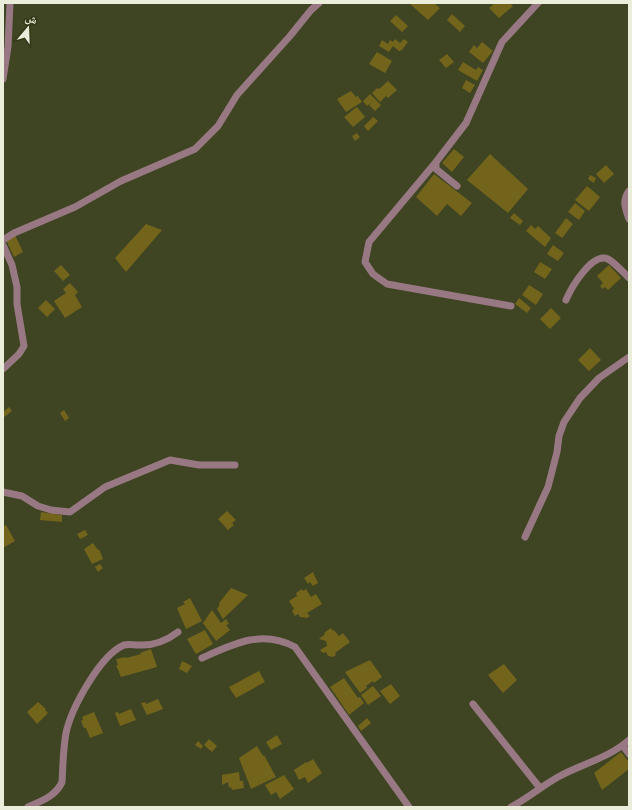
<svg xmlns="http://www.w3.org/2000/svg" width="632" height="810" font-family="'PT Sans','Noto Naskh Arabic',sans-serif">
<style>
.building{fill:#73641b}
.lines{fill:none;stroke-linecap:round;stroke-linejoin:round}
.minor{stroke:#987983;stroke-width:7}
</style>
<rect width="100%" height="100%" fill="#3f4423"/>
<!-- building -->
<path class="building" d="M409,3h25l6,5 -12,12z
M495,3h15l3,3 -14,12 -10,-10z
M452,14l13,12 -5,6 -13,-12z
M396,15l12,11 -6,6 -12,-11z
M395,39l5,4 4,-4 4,3 -6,8 -3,1 -6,-5 -4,6 -10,-6 3,-6 6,4 2,-4 3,2z
M482,42l11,9 -10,12 -14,-11 5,-7 3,3z
M377,52l15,9 -7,12 -16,-9z
M447,54l7,8 -8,6 -7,-8z
M463,62l13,8 2,-3 5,3 -6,11 -19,-11z
M466,80l9,5 -5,8 -8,-5z
M388,81l9,9 -9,8 -2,-2 -6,6 -8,-9 5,-5 2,1z
M351,91l5,6 2,-1 4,6 -16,10 -9,-13z
M370,94l11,11 -6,6 -6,-6 4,-4 -6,5 -4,-5z
M357,107l8,10 -12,10 -9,-10z
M373,117l5,4 -10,10 -4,-5z
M357,133l3,4 -5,4 -3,-5z
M454,149l10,8 -12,15 -10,-9z
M490,154l38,35 -20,24 -41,-33z
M606,165l8,9 -10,9 -8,-9z
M434,174l38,29 -11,13 -14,-12 -10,12 -21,-19z
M590,175l6,3 -2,5 -6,-4z
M587,186l13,11 -11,14 -14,-11z
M575,203l10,8 -6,9 -11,-8z
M514,213l9,8 -3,4 -10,-7z
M566,218l7,6 -11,14 -7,-5z
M146,224l16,6 -36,42 -11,-14z
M531,225l4,4 3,-3 13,12 -6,9 -19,-16z
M15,235l8,17 -9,5 -8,-17z
M553,245l11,8 -6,8 -11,-7z
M540,262l12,7 -7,10 -11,-7z
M61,265l9,10 -7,6 -9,-10z
M609,265l12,13 -13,12 -3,-3 -2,2 -3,-3 3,-3 -6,-7z
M70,283l8,9 -3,3 7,12 -17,11 -11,-17 12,-8 -3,-4z
M529,285l14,9 -7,11 -14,-10z
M519,298l12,10 -4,5 -12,-9z
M46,300l9,9 -8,8 -9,-9z
M551,308l10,10 -11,11 -10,-10z
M590,348l11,12 -12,11 -11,-11z
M9,407l3,4 -9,7v-6z
M64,410l5,8 -4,3 -5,-8z
M227,511l9,9 -4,3 2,2 -6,5 -10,-11z
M41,512l21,3v7l-22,-2z
M6,525l9,16 -12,7v-21z
M85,530l3,5 -8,4 -3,-5z
M93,543l5,7 1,-1 4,10 -11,5 -8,-15z
M100,564l3,4 -5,4 -3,-5z
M313,572l5,11 -5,3 -3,-4 -2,2 -4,-6z
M231,588l17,7 -25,24 -6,-10 3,-5 -1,-1z
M302,589l1,2 3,-2 5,8 5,-3 6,10 -15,9 3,3 -3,2 -7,-1 -2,-3 -3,2 -3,-5 2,-2 -5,-8 8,-5 -1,-3z
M190,598l12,23 -16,8 -9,-21 8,-4 -2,-2z
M212,610l9,13 5,-4 3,5 -3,1 4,5 -14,11 -13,-18z
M331,628l2,3 1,-1 5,6 4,-3 7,9 -15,11 1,2 -3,2 -5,-1 -2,-4 -3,1 -3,-3 7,-4 -1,-5 -7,-2 1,-1 5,-4 -1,-1z
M205,630l8,14 -17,10 -9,-15z
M151,649l6,18 -36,10 -5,-12h2l-2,-6 10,-2v1l15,-4 -1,-1z
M370,660l12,17 -8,6 -1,-2 -7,5 1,2 -7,5 -15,-21z
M182,661l10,5 -5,7 -8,-4z
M504,664l13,16 -14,13 -15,-18z
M259,671l6,11 -29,16 -7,-11z
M344,678l14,20 2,-1 4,6 -15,12 -19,-28z
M391,684l9,12 -10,8 -10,-13z
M373,686l8,10 -13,9 -7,-10z
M158,699l5,10 -16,6 -6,-12 4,-1 1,2z
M38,702l8,7 -1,1 3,3 -11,11 -10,-12z
M131,709l5,11 -16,6 -5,-13 3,-1 1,2z
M94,712l9,21 -13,5 -4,-10h-2l-3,-7 2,-1 -1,-3z
M367,718l4,5 -10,8 -3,-5z
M277,735l5,9 -11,6 -5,-8z
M209,739l8,7 -5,6 -8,-7z
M198,741l5,5 -2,3 -6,-4z
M257,746l6,10 1,-1 12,22 -25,12 -12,-31z
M621,752l8,10v7l-27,21 -8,-17z
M313,759l9,14 -14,10 -3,-6 -6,3 -5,-10 12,-8 1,1z
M239,772l1,9h3l1,7 -12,2 -1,-3 -2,1 -1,-6 -6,3v-10z
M284,775l10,14 -14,10 -4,-7 -5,3 -6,-10z"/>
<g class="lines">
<!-- minor -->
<path class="minor" d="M3,79l5,-32 2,-44
M436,162l-67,80 -4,20 8,12 14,10 124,22
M457,186l-21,-17v-7l30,-39 36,-81 36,-39
M629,191c-7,9 -4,17 0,28
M3,240l11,-7 61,-26 46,-26 74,-32 23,-23 19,-31 53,-59 21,-26 8,-7
M3,245l9,20 5,22v17l7,42 -5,8 -16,15
M566,300c5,-12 26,-48 42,-41 6,3 16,14 21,19
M3,492l19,4 16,10 13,4 19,2 35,-25 65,-27 29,5h36
M525,537l23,-50 9,-35 2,-16 5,-14 16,-24 19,-20 30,-21
M202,658c31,-14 60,-29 93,-11l114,160
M473,704l67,84
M623,746l6,8
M28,807c13,-6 28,-11 34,-25 1,-16 1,-33 4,-49 5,-24 34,-78 58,-88 4,-1 10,0 15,0 15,1 27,-4 39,-13
M511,807c17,-9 31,-21 47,-30 23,-13 51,-19 71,-37"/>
</g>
<!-- border -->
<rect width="632" height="810" fill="none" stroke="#e9edda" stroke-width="8"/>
<!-- north arrow -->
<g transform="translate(28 28) rotate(19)" stroke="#343a19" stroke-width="3" paint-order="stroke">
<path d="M0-3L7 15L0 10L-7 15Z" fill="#e9edda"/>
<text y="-6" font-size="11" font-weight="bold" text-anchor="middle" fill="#e9edda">ش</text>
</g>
</svg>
